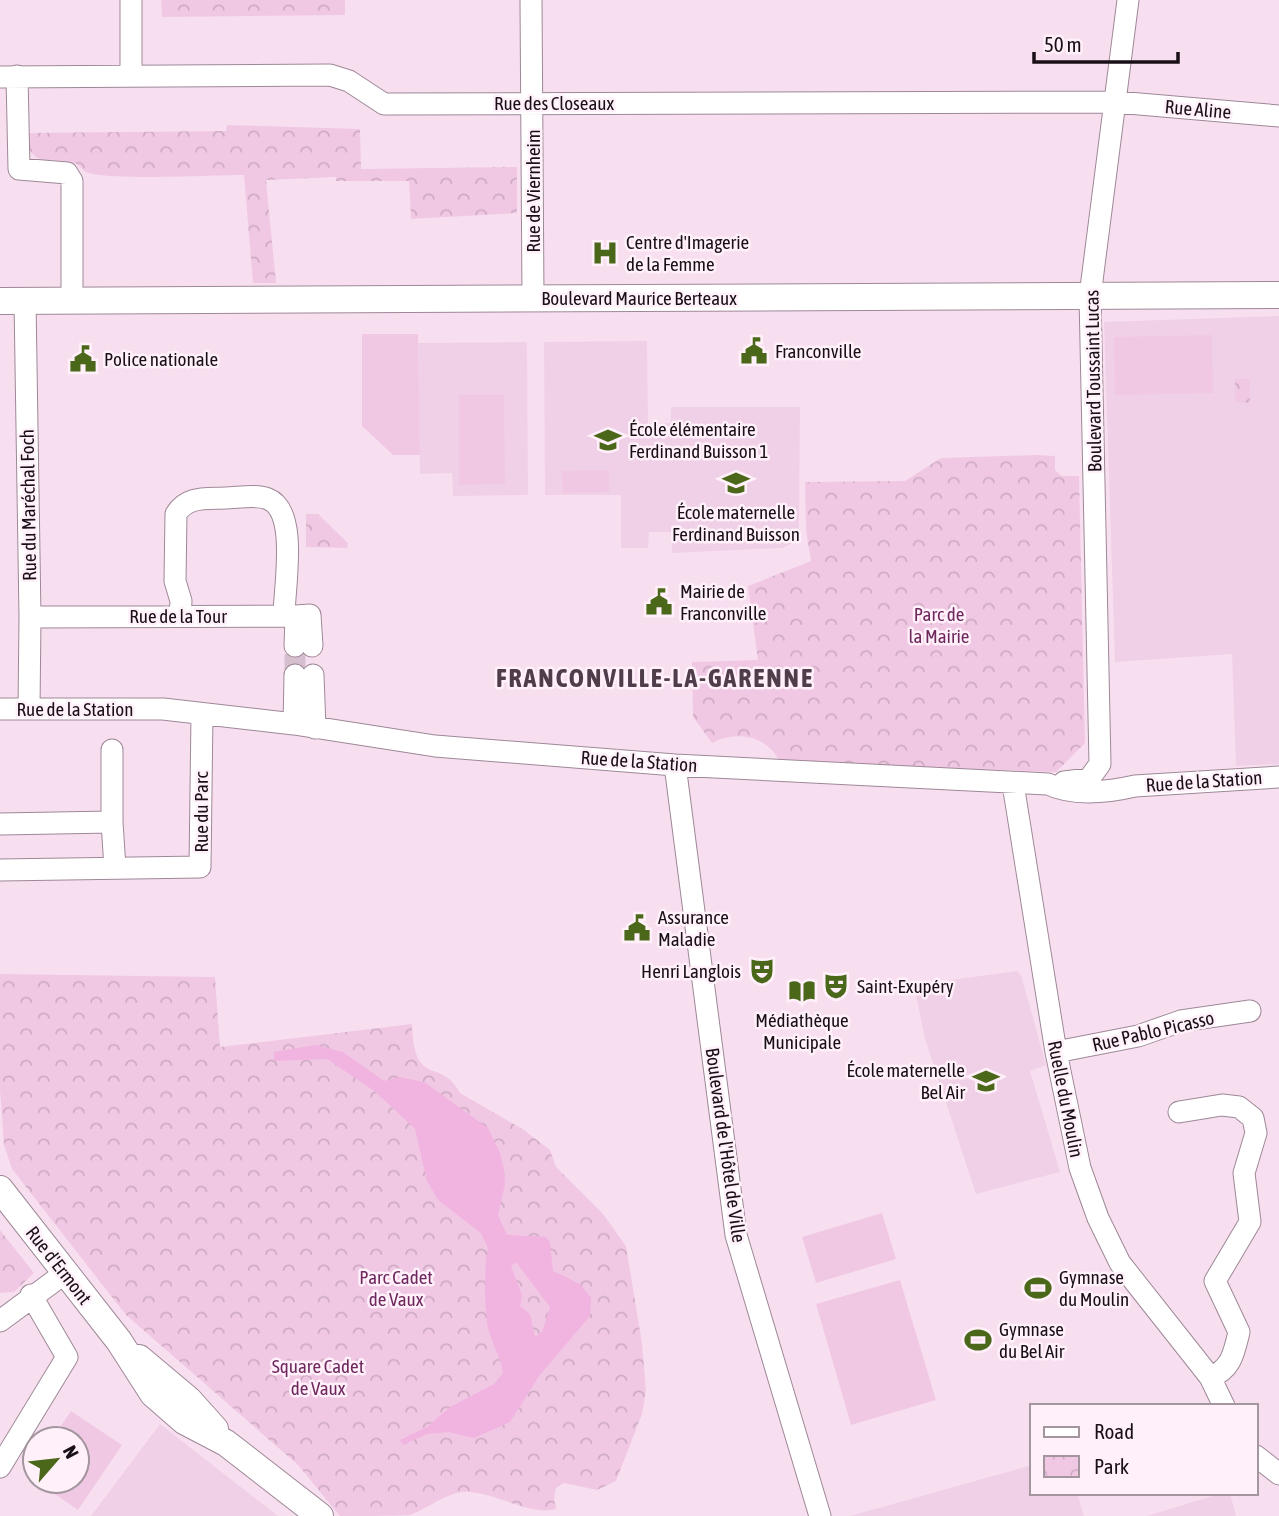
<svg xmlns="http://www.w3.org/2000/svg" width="1279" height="1516" font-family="'Asap Condensed',sans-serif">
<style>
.built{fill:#f0d0e6}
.grass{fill:#f1c8e4}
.park{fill:url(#park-crowns)}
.water{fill:#f1b3df;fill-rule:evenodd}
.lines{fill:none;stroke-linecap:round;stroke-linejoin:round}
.minor-tunnel{stroke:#d6c0cf;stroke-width:21;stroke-dasharray:21 10;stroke-linecap:butt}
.minor-casing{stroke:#9e8897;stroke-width:23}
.tertiary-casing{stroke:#9e8897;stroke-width:28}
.minor{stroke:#fff;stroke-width:21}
.tertiary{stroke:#fff;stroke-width:26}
.labels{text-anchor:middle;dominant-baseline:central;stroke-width:5;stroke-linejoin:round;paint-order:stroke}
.street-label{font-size:19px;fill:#181016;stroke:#fff0fa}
.poi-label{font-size:19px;fill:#181016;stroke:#fff0fa;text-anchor:start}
.park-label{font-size:19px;fill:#6e285e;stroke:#fff0fa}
.district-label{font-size:26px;font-weight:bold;letter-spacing:2px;fill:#503d4b;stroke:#fff0fa}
</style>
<defs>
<pattern id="park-crowns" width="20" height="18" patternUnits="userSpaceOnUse" patternTransform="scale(1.75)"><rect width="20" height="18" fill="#f1c8e4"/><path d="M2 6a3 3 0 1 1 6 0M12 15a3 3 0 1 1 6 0" fill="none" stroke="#ceabc3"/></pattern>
</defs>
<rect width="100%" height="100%" fill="#f8dff0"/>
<!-- built -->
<path class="built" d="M1279,316v448l-43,2 -4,-112 -117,8 -11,-340z
M647,341l1,83 23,-1v-16h129l-1,120 -7,16 -9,5 -111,5v-21h-23l-1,16h-27v-53h-76l-1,-153z
M527,342l1,153 -75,1 -1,-23 -32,1 -2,-131z
M1017,971l4,4 25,90 -16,6 30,101 -84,22 -51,-155 -11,-54z
M160,1424l118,92h-187z
M1032,1465v28h45l7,23h-234z
M1222,1493h8l6,23h-89z"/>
<!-- grass -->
<path class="grass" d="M362,334h56l2,121h-27l-31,-29z
M1212,335l1,58 -98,2 -1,-58z
M459,395h45l1,89 -46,1z
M609,470v22l-46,1 -1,-22z
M882,1213l14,46 -80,24 -14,-46z
M900,1280l36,120 -85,25 -35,-121z
M71,1411l51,34 -44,65 -42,-29h41v-42h-25z"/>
<!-- park -->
<path class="park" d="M161,0h184v15l-183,2z
M227,125l133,4 1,40 156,-2v46l-106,6 -2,-38h-73v-4l-70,3 10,103h-23l-9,-108c-30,0 -137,6 -158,-3 -4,-2 -7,-8 -12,-9 -23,-6 -47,6 -47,-30l199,-2z
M1235,379h15v24l-15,-1z
M1038,455l17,1v14l7,6h17l6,267 -29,29 -276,-10c-12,-26 -44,-32 -68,-19l-19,-26 -1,-55 66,-2 -10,-74 63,-25 -5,-31 -1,-48 100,-1 36,-23z
M306,514h12l30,29 -1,5 -41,-1z
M0,974l215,3 5,70 192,-23c2,66 29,32 48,69l64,37 26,20 6,17 47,47 23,32 16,97 4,48 -4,23 -26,67 -19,9 -33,-7 -8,5 -2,10 2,11c-26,7 -54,-14 -86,-17 -21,-2 -40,16 -60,23 -14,1 -53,1 -70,1l-42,-51 -172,-150 -114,-146 -8,-24 -4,-55z
M0,1230l34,43 -20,19 -14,1z"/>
<!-- water -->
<path class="water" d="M316,1045l27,7 41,29 15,-4 25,5 64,46 12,25 4,17 1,14 -7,31 9,20 39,2 4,6 3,28 27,13 11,14 -1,18 -51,60 -29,46 -36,16 -25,-6 -22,2 -24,11 -3,-5 27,-13 23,-20 44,-23 9,-11c-2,-15 -10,-27 -14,-42 -5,-16 -5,-67 -1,-83l-7,-15 -43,-33 -11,-19 -12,-52 -39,-37 -49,-33 -53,2v-9zM516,1262l34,45 -8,25 -7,5 -5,-23 -10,-8 2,-11 -11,-29z"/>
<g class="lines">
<!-- minor-tunnel -->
<path class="minor-tunnel" d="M295,675v-29"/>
<!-- minor casing -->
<g class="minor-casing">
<path id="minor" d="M531,0l2,298
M17,76l2,93 48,4 5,8v121
M131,76v-76
M0,77l330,-2 19,6 35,23 732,-2 163,14
M25,301l5,316 -1,92
M180,616l1,-15 -6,-20 1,-67c11,-18 29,-15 49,-16 12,0 32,-4 43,1 31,12 16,89 16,117
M296,616l14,-1 2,31
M30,617l266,-1 -1,30
M313,675l2,53
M0,709h163l131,15 141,22 240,19 373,19c25,12 61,8 87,2l144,-9
M294,724l1,-49
M675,765l61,470 84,281
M1064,782l25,-3 11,-15 -10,-468 38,-296
M1013,784l43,268 24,116 18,50 22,45 90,114
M112,822l3,46
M0,824l112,-2v-72
M0,870l200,-3 2,-153
M1056,1052l82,-16 43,-15 69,-10
M1179,1112l43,-7 17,2 14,11 3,15 -12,40 6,49 -35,59 24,51c-5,21 -8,38 -29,45l14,29
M0,1321l65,-48
M1256,1456l23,18
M0,1467l67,-110 -36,-62"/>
</g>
<!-- tertiary casing -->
<g class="tertiary-casing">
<path id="tertiary" d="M0,301l1279,-6
M0,1189l119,152 34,53 31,27 42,22 94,73
M139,1358l50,42 26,29"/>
</g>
<!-- minor -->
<use href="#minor" class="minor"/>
<!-- tertiary -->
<use href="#tertiary" class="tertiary"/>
</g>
<!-- icons -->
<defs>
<g id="hospital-bare" transform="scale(2.1)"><path d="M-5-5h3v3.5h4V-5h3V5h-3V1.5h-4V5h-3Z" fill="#4b671a" stroke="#fff0fa" stroke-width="2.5" paint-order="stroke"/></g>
<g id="civic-bare" transform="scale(2.1)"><path d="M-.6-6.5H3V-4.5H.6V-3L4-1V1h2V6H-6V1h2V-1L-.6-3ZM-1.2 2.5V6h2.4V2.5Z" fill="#4b671a" stroke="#fff0fa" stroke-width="2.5" paint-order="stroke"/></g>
<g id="school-bare" transform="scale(2.1)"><path d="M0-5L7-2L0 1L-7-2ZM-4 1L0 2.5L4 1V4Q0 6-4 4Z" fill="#4b671a" stroke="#fff0fa" stroke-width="2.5" paint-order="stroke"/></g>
<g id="theatre-bare" transform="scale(2.1)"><path d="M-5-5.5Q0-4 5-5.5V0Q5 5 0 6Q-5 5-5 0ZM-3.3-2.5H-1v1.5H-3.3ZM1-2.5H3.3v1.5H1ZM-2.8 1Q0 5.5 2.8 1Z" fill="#4b671a" stroke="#fff0fa" stroke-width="2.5" paint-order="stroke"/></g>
<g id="library-bare" transform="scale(2.1)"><path d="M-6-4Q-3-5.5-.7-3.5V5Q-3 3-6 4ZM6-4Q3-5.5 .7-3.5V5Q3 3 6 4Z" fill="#4b671a" stroke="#fff0fa" stroke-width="2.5" paint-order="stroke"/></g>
<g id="stadium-bare" transform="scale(2.1)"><path d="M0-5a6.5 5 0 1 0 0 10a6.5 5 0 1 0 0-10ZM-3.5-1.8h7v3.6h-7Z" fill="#4b671a" stroke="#fff0fa" stroke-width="2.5" paint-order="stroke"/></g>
</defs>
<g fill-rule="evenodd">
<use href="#hospital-bare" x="605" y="253"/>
<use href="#civic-bare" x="754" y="351"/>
<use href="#civic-bare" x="83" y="359"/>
<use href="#school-bare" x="608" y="440"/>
<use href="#school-bare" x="736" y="483"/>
<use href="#civic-bare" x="659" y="602"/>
<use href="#civic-bare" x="637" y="928"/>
<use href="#theatre-bare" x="762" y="971"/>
<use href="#theatre-bare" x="836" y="986"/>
<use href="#library-bare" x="802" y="991"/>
<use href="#school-bare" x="986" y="1081"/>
<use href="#stadium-bare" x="1038" y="1288"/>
<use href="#stadium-bare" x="978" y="1340"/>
</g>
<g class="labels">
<!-- street labels -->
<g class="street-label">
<text x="554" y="103">Rue des Closeaux</text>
<text transform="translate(1198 109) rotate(5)">Rue Aline</text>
<text transform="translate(533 191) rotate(-90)">Rue de Viernheim</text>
<text x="639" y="298">Boulevard Maurice Berteaux</text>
<text transform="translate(1093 381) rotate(-91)">Boulevard Toussaint Lucas</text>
<text transform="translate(28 505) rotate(-91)">Rue du Maréchal Foch</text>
<text x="178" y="616">Rue de la Tour</text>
<text x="75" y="709">Rue de la Station</text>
<text transform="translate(639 761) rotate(4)">Rue de la Station</text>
<text transform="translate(1204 781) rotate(-4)">Rue de la Station</text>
<text transform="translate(201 812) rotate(-90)">Rue du Parc</text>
<text transform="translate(1153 1031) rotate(-13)">Rue Pablo Picasso</text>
<text transform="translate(1066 1099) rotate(79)">Ruelle du Moulin</text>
<text transform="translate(726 1145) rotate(82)">Boulevard de l'Hôtel de Ville</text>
<text transform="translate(59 1265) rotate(52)">Rue d'Ermont</text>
</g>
<!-- poi labels -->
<g class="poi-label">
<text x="626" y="242">Centre d'Imagerie<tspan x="626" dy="22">de la Femme</tspan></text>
<text x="775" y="351">Franconville</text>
<text x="104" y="359">Police nationale</text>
<text x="629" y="429">École élémentaire<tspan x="629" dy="22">Ferdinand Buisson 1</tspan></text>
<text x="736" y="512" text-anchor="middle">École maternelle<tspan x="736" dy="22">Ferdinand Buisson</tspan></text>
<text x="680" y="591">Mairie de<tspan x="680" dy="22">Franconville</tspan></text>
<text x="658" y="917">Assurance<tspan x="658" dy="22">Maladie</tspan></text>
<text x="741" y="971" text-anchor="end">Henri Langlois</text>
<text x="857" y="986">Saint-Exupéry</text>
<text x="802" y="1020" text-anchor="middle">Médiathèque<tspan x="802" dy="22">Municipale</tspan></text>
<text x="965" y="1070" text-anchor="end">École maternelle<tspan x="965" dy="22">Bel Air</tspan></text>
<text x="1059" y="1277">Gymnase<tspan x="1059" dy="22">du Moulin</tspan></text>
<text x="999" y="1329">Gymnase<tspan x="999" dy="22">du Bel Air</tspan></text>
</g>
<!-- park labels -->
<g class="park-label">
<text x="939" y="614">Parc de<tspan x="939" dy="22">la Mairie</tspan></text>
<text x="396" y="1277">Parc Cadet<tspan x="396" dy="22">de Vaux</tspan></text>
<text x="318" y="1366">Square Cadet<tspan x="318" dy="22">de Vaux</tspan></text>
</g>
<!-- district labels -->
<g class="district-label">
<text x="655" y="678">FRANCONVILLE-LA-GARENNE</text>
</g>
</g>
<!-- legend -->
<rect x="1030" y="1404" width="228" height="91" fill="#fff0fa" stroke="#a3969f" stroke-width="2"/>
<rect x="1044" y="1427" width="35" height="10" fill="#ffffff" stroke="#a3969f" stroke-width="2"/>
<text x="1094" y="1439" font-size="21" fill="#181016">Road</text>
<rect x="1044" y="1456" width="35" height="21" fill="url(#park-crowns)" stroke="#a3969f" stroke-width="2"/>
<text x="1094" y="1474" font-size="21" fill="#181016">Park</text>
<!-- north arrow -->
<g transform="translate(56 1460) rotate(62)"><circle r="33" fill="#fff0fa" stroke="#a3969f" stroke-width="2"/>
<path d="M0-5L12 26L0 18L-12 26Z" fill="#4b671a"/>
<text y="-10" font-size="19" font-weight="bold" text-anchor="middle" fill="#181016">N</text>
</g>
<!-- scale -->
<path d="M1034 52v10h144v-10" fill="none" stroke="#181016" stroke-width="3.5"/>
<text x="1044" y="52" font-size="21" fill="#181016" stroke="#fff0fa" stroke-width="5" paint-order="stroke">50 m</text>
</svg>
